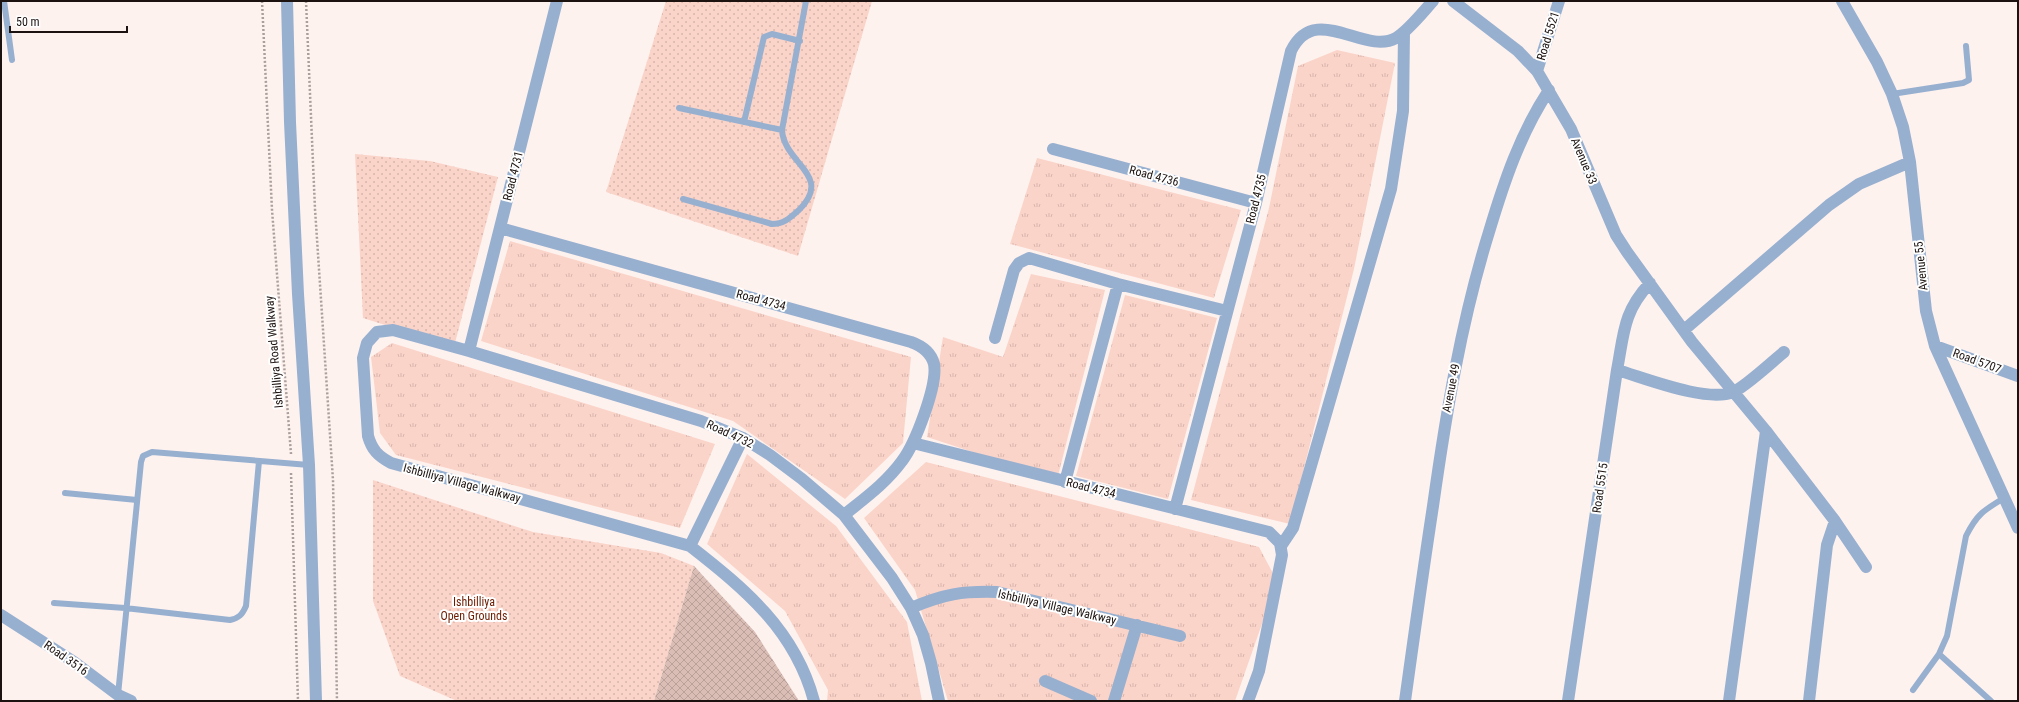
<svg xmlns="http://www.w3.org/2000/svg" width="2019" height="702" font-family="'Roboto Condensed',sans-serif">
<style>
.grass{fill:url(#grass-tufts)}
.park{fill:url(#park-dots)}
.building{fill:url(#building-cross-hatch)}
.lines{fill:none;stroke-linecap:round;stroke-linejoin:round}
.path{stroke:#aa9f9c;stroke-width:2.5;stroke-dasharray:2 2;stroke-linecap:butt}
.lane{stroke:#98b0d0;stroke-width:6}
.street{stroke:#98b0d0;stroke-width:12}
.labels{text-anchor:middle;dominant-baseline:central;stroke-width:4;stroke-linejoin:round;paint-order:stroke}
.street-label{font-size:12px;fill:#1c1310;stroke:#fff}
.park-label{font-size:12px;fill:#6c1b01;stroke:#fff}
</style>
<defs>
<pattern id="grass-tufts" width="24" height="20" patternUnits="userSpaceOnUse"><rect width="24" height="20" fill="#fbd4c9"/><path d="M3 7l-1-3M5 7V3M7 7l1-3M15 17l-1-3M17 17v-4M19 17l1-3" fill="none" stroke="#d7b5ac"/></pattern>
<pattern id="park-dots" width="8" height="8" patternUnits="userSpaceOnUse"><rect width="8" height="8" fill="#fbd4c9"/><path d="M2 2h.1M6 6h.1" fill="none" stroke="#d7b5ac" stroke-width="1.8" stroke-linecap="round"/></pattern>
<pattern id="building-cross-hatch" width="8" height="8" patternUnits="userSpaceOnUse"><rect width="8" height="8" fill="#dabeb6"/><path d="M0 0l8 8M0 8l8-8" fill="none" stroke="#baa29b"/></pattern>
</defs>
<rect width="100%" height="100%" fill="#fef2ef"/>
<!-- grass -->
<path class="grass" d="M1337,50l58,13 -41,206 -64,255 -99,-24 78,-292 29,-142z
M1037,158l204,52 -27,88 -204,-54z
M510,241l401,116 -8,86 -58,56 -112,-78 -252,-80z
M1031,274l74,16 -48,190 -130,-43 16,-100 60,20z
M1125,295l92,23 -49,181 -92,-23z
M392,343l323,101 -35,84 -284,-73 -16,-22 -9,-76z
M747,454l89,72 71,96 15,79h-95l1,-11 -43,-79 -78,-67z
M926,462l333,85 18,34 -42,120h-287l-33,-111 -51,-72z"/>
<!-- park -->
<path class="park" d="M666,1h206l-74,255 -192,-64z
M355,154l75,7 68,16 -44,170 -91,-29z
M373,480l160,52 128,21 33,13 -40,135h-197l-57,-25 -27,-75z"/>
<!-- building -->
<path class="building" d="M694,566l61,66 44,69h-145z"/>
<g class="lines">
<!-- path -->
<path class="path" d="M262,1l10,209 19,244
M306,1l9,208 18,271 4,221
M291,473l7,228"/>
<!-- lane -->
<path class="lane" d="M4,1l8,59
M1892,94l71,-11 6,-3 -3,-34
M679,108l103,22
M744,122l20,-85 8,-3 28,7
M683,199l89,25c12,0 18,-6 27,-14 35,-35 -15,-46 -17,-80l24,-129
M65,493l72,7
M54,603l71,5 105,12c9,-2 12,-5 16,-14l13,-145
M1939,654l52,47
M1913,690l26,-36 8,-18 19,-100c11,-22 18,-26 38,-38
M118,695l23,-233 2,-6 9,-4 157,13"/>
<!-- street -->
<path class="street" d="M287,1l3,121 8,172 11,171 7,236
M1453,1l65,50 19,20 34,58 45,106 11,17 65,90 74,89 69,90 31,46
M1842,1l35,61 15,32 11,33 7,35 16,149 9,35 83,182
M1537,71l22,-70
M1053,149l203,54
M500,228l411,114c11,4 20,10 23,22 4,21 -19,80 -32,97 -16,22 -37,37 -58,54
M1684,330l145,-125 30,-21 51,-22
M995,338l19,-68 5,-7 10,-5 89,26 109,27
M1935,346l83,30
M469,351l88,-350
M1617,370c28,8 90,33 116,22 11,-4 40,-31 51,-40
M913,443l356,89 11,11 2,12 -23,116 -11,30
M1065,482l53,-198
M1175,509l81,-306 35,-152c24,-50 73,5 105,-13 12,-7 27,-26 37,-37
M690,546l53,-108
M1281,546l12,-18 98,-339 12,-78 1,-79
M911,608c33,-14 51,-17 86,-16l183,44
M1,615l73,47 44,33 13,6
M1045,681l46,20
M814,701c-19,-71 -69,-112 -124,-155l-299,-83c-13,-7 -19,-13 -23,-27l-5,-78 4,-15 10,-11 16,-2 76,21 232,70 42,17 27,17 32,24 42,36 48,63 19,30 12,27 8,28 8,38
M1114,701l23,-76
M1405,701c9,-65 18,-130 28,-195 13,-92 28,-184 56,-274 15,-50 31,-98 60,-142
M1568,701l49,-331c7,-37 6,-58 33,-87
M1729,701l37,-270
M1809,701l18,-156 8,-24"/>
</g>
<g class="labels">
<!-- street labels -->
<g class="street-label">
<text transform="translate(1548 36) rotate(-73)">Road 5521</text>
<text transform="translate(1584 161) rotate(67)">Avenue 33</text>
<text transform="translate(513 176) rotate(-76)">Road 4731</text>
<text transform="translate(1154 176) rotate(15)">Road 4736</text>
<text transform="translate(1256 199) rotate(-76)">Road 4735</text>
<text transform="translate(1921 266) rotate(-96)">Avenue 55</text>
<text transform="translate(761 300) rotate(15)">Road 4734</text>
<text transform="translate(274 352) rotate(-95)">Ishbilliya Road Walkway</text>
<text transform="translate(1977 361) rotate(20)">Road 5707</text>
<text transform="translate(1451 388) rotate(-79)">Avenue 49</text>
<text transform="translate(730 434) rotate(25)">Road 4732</text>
<text transform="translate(462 483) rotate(15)">Ishbilliya Village Walkway</text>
<text transform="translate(1091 488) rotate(14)">Road 4734</text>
<text transform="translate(1600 488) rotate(-82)">Road 5515</text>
<text transform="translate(1057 607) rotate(13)">Ishbilliya Village Walkway</text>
<text transform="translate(66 658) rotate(35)">Road 3516</text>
</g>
<!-- park labels -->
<g class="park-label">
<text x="474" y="602">Ishbilliya<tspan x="474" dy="14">Open Grounds</tspan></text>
</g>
</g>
<!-- border -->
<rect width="2019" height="702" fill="none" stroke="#1c1310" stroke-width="4"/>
<!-- scale -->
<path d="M10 26v6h117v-6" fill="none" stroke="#1c1310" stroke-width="2"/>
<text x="16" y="26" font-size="12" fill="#1c1310" stroke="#ffffff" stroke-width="3" paint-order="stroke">50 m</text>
</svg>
